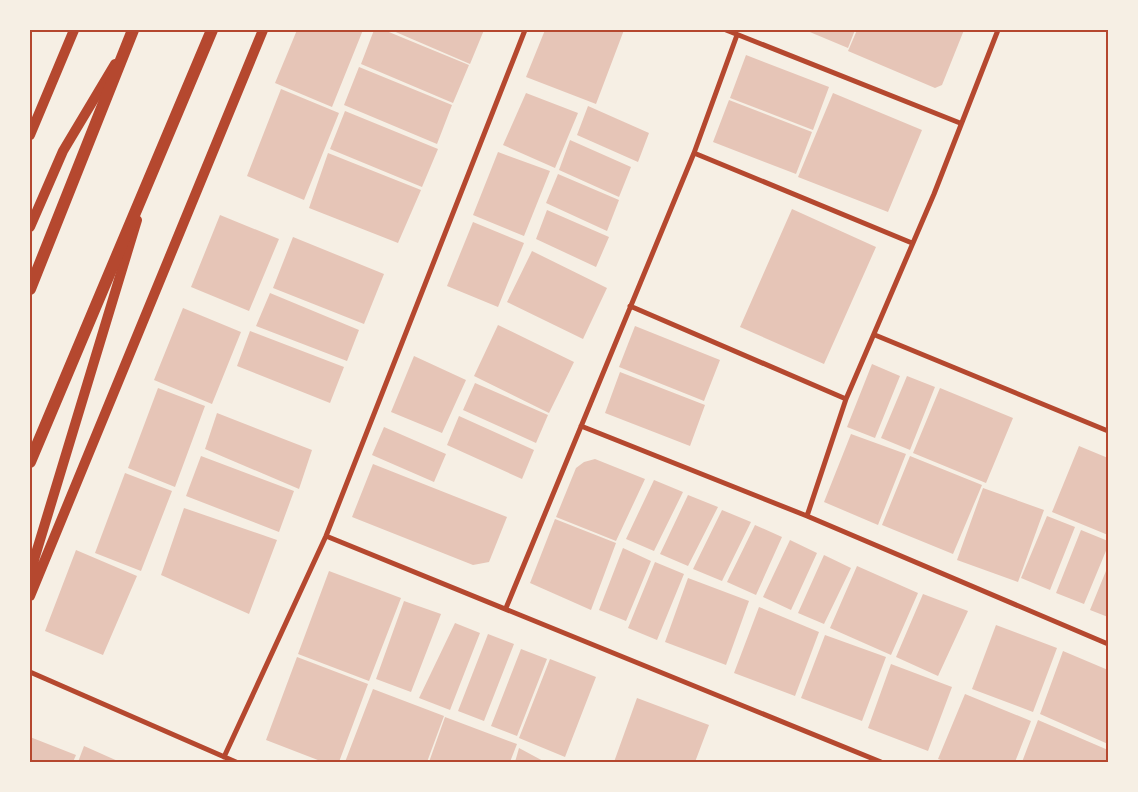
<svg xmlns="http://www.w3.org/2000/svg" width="1138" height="792" font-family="'Source Sans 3',sans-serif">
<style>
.building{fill:#e6c5b7}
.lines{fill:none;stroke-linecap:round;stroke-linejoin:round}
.minor{stroke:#b5482f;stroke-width:5}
.secondary{stroke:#b5482f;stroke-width:10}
.primary{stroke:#b5482f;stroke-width:12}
.neatline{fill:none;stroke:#b5482f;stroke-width:2}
</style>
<rect width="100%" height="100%" fill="#f6efe4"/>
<!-- building -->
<path class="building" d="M297,30h66l-31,77 -57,-24z
M374,30h10l85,35 -16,38 -92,-39z
M391,30h93l-14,34z
M545,30h79l-28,74 -70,-27z
M805,30h50l-7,18z
M857,30h107l-22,55 -7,3 -87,-37z
M746,55l83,32 -16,43 -83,-32z
M359,67l93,38 -15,39 -93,-39z
M281,89l58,24 -35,87 -57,-24z
M526,93l52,20 -23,55 -52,-23z
M833,93l89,37 -34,82 -90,-35z
M729,100l83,32 -16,42 -83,-32z
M588,106l61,27 -11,29 -61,-27z
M345,111l93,38 -16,38 -92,-38z
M570,140l61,27 -12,30 -60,-27z
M498,152l52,19 -26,65 -51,-21z
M328,153l93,37 -23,53 -89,-35z
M558,174l61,26 -12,31 -61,-28z
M792,209l84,38 -52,117 -84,-37z
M547,210l62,27 -13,30 -60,-28z
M220,215l59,24 -30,72 -58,-24z
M473,222l51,21 -26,64 -51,-21z
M293,237l91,37 -20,50 -91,-36z
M532,251l75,37 -24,51 -76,-37z
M270,293l89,37 -12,31 -91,-35z
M183,308l58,24 -29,72 -58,-24z
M498,325l76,37 -25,51 -75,-37z
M635,326l85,34 -16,41 -85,-34z
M250,331l94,36 -14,36 -93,-37z
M414,356l52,24 -24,53 -51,-21z
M872,364l28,12 -25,62 -28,-11z
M620,372l85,33 -15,41 -85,-33z
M907,376l28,11 -25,63 -29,-12z
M475,383l73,32 -12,28 -73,-33z
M158,388l47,18 -30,81 -47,-19z
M940,388l73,30 -27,65 -73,-30z
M217,413l95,37 -13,39 -94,-40z
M459,416l75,34 -12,29 -75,-34z
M384,427l62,27 -12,28 -62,-27z
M851,434l55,20 -28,71 -54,-23z
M1079,446l29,12v77l-56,-23z
M201,456l93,35 -15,41 -93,-36z
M910,456l72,29 -29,69 -71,-29z
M595,459l50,20 -29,62 -60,-24 20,-49 8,-6z
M373,464l134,53 -18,45 -16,3 -121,-48z
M125,473l47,18 -31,80 -46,-18z
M654,480l29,12 -29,59 -28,-12z
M983,488l61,22 -26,72 -61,-22z
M688,495l30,12 -30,59 -28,-12z
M184,508l93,32 -28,74 -88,-39z
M722,510l29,12 -29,59 -29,-12z
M1047,516l28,11 -25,63 -29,-12z
M555,519l61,24 -25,67 -61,-27z
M755,525l27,12 -26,58 -29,-13z
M1081,530l27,11v5l-24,58 -28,-11z
M790,540l27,13 -26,57 -28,-13z
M623,548l28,13 -25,60 -27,-11z
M76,550l61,26 -34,79 -58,-24z
M824,555l27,13 -27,56 -26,-11z
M655,562l29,12 -27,66 -29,-12z
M857,566l61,27 -27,62 -61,-27z
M1108,566v51l-18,-7z
M329,571l72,27 -32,83 -71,-27z
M688,578l61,23 -23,64 -61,-23z
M923,594l45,17 -30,65 -42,-19z
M404,601l37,13 -30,78 -35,-13z
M759,607l60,25 -24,64 -61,-23z
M455,623l25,10 -30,77 -31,-12z
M996,625l61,23 -24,64 -61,-23z
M488,634l26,10 -30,77 -26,-10z
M825,635l61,22 -24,64 -61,-23z
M521,649l26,10 -30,77 -26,-10z
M1063,651l45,19v74l-68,-30z
M297,657l71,27 -29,78h-16l-57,-22z
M550,659l46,18 -31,80 -46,-19z
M891,664l61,23 -24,64 -60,-23z
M373,689l71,27 -17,46h-82z
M965,694l66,27 -16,41h-68l-9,-3z
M637,698l72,27 -14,37h-81z
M445,717l72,27 -7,18h-81z
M1038,720l70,30v12h-86z
M30,737l46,18 -3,7h-43z
M84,746l36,16h-42z
M519,748l26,14h-30z"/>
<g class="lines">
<!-- minor -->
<path class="minor" d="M726,30l234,93
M694,153l218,90
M630,306l216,93
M875,335l233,96
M581,426l226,90 301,128
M807,516l39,-117 88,-205 64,-164
M326,536l555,226
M506,608l188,-455 43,-118
M30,672l206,90
M224,757l102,-221 199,-506"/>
<!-- secondary -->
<path class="secondary" d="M30,135l44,-105
M30,227l33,-76 52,-87
M30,573l107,-353
M30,596l233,-566"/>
<!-- primary -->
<path class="primary" d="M30,289l103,-259
M30,462l182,-432"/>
</g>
<!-- border -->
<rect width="1138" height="792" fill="none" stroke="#f6efe4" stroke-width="62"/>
<rect x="31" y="31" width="1076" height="730" class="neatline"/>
</svg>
